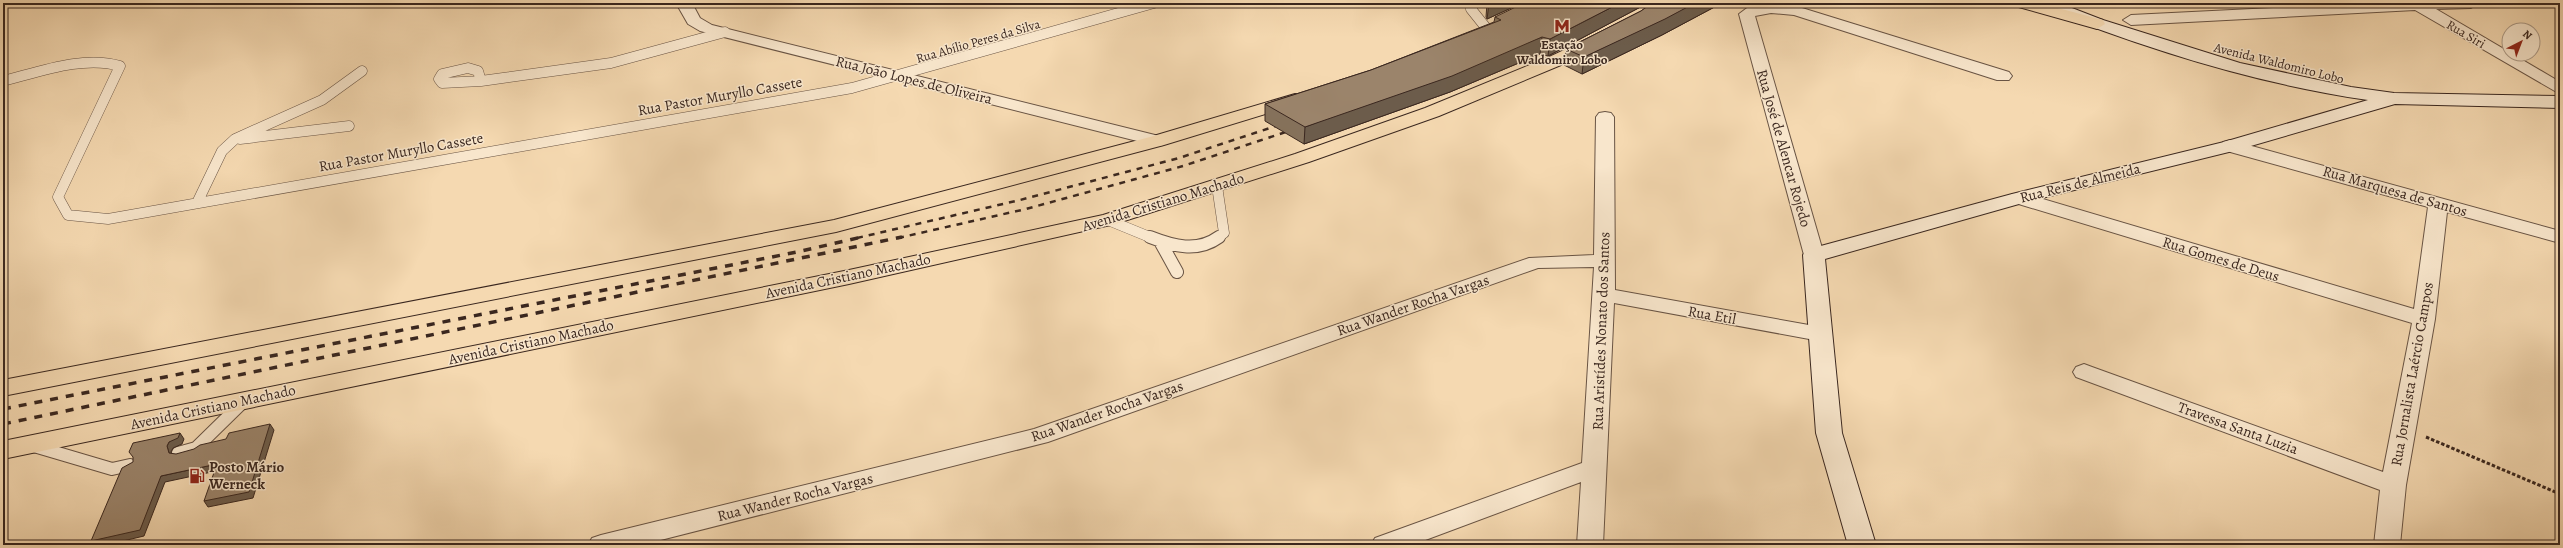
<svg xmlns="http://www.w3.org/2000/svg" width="2563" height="548" font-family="Alegreya,serif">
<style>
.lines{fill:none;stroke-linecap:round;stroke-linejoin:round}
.lane-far1-casing{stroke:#695444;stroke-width:11}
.lane-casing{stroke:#695444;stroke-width:14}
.street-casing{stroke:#695444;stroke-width:2}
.secondary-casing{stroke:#3a271f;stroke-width:2}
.highway-casing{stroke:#3a271f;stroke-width:2}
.path{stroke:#3a271f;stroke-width:3;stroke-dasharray:3.5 2;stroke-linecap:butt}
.lane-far1{stroke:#f8e6cc;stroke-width:10}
.lane{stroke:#f8e6cc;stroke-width:12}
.street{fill:#f8e6cc;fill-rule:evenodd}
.secondary{fill:#f8e6cc;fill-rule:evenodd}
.highway{fill:#f5d9b1;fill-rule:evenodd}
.rail-far1{stroke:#3a271f;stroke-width:2.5;stroke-dasharray:6 6;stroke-linecap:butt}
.rail{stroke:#3a271f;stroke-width:3.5;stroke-dasharray:8 8;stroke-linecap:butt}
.wall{fill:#85725c;stroke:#3a271f}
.shaded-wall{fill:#6c5c4b;stroke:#3a271f}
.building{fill:#9b846b;stroke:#3a271f}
.labels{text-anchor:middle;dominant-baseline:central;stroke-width:3;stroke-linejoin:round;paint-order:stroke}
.far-street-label{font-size:13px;fill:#3a271f;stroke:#f8e6cc}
.far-poi-label{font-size:13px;font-weight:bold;fill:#3a271f;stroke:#f8e6cc}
.street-label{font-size:15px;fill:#3a271f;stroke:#f8e6cc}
.poi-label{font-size:15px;font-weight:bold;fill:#3a271f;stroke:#f8e6cc;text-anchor:start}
</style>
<rect width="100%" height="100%" fill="#f5d9b1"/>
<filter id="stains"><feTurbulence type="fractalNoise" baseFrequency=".005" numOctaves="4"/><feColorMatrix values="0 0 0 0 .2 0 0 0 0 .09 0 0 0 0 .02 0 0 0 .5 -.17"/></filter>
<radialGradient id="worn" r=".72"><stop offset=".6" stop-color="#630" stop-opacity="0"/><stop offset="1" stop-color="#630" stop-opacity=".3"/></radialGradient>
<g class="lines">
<!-- lane-far1 casing -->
<g class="lane-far1-casing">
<path id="lane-far1" d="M1474,3l-3,6 16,20
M468,68l10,3 3,10 -39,2 -3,-4 3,-5z
M3,81c36,-9 80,-26 117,-15l-62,131 10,18 40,4 744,-131 302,-85
M481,81l130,-18 114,-31
M240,139l109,-13
M1217,186l7,47 -7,5
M197,203l25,-52 13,-12 87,-39 40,-29
M1108,220l44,18"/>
</g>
<!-- lane casing -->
<g class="lane-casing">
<path id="lane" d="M1150,237c23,9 47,16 69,0
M1161,243l16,29
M34,446l78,23 18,-4
M178,453l18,-5 48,-47"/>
</g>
<!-- street casing -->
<g class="street-casing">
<path id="street" d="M676,3h16l8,15 12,7 451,112 3,4 -3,4 -6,1 -457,-115 -12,-7z
M2377,3h102l-8,5 -35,1 124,73v12l-145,-84 -284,15 -8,-5 8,-5z
M1764,4l38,4 207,64 3,4 -3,4h-12l-203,-65 -23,-2 -16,3 69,239 -3,4 -7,2 -7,-2 -3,-4 -65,-241 8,-6z
M1605,112l6,1 3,4 1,173 205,37 8,2 3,5 -3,5 -8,2 -206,-38 -11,242h-26l4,-63 -169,63h-41l4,-7 207,-75 12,-196 -56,1 -490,174 -407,103h-53l4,-7 9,-3 433,-106 495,-171 65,-3 2,-138 3,-4z
M2230,140l330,91v12l-113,-31 -12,107 -29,166 -6,60h-26l6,-55 -304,-113 -3,-5 3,-5 8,-3 8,3 291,105 29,-149 -400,-121 -3,-4 3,-4h14l388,115 14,-102 -205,-57 -2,-4 2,-4z"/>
</g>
<!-- secondary casing -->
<g class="secondary-casing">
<path id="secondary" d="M2036,3h23l44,17 137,43 111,24 43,6 166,3v12l-165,-4 -158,46 -211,52 -201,57 17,174 34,112h-28l-32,-112 -13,-178 3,-5 206,-56 212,-52 144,-42c-112,-16 -225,-52 -330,-94z"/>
</g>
<!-- highway casing -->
<g class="highway-casing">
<path id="highway" d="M2013,3h26l64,17 2,4 -8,5 -82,-23z
M1592,37l6,1 3,4 -3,4 -37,19 -122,51 -130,46 -194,62 -266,60 -846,175v-18l846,-171 254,-55 192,-61 130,-46 124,-51z
M1295,94l6,1 3,4 -3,4 -137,42 -328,87 -833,164v-16l831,-160 316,-83z"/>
</g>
<!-- path -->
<path class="path" d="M2426,437l134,57"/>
<!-- lane-far1 -->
<use href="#lane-far1" class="lane-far1"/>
<!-- lane -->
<use href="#lane" class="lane"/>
<!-- street -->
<use href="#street" class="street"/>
<!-- secondary -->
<use href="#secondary" class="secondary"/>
<!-- highway -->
<use href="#highway" class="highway"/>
<!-- rail-far1 -->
<path class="rail-far1" d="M857,238l163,-38 159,-42 106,-35
M898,238l128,-29 157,-43 112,-37"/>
<!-- rail -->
<path class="rail" d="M3,409l794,-157 65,-15
M3,424l899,-187"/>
</g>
<!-- wall -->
<path class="wall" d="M1487,3h35l-35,16 -1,-2z
M1648,3l-100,53 -8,-2 -90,38 -146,52 -39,-23v-17l106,-34 123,-48 1,-5z
M1652,3h70l-60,32 -80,39 -18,-9 2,-16 75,-38z"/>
<!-- shaded-wall -->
<path class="shaded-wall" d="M1490,3h32l-35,16 2,-15z
M1620,3h28l-100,53 2,-17z
M1695,3h27l-60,32 -80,39 2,-17z
M1542,37l-2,17 -90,38 -146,52 1,-17z
M270,424l4,6 -21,68 -45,9 -4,-6z
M180,433l4,6 -2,5 -9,4 -2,4 2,7 -4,-6 -2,-7 2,-4z
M217,464l4,6 -56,12 -21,54 -38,9h-12l-3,-4 70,-65z"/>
<!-- building -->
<path class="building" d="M1524,3h96l-70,36 -8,-2 -90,39 -147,51 -40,-23 106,-34 130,-50 -6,-3z
M1652,3h43l-30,16 -81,38 -18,-8 75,-38z
M270,424l-21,68 -45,9 13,-37 -56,12 -21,54 -49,11 31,-73 11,-6v-5l-4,-5 4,-9 47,-10 -2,5 -9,4 -2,4 2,7 7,1 18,-5 6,-4 26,-6 3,-6z"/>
<!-- icons -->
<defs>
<g id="metro-bare" transform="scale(1.2)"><path d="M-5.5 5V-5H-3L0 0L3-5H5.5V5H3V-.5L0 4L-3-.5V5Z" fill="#8f2418" stroke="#f8e6cc" stroke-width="2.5" paint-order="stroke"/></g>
<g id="fuel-bare" transform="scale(1.2)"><path d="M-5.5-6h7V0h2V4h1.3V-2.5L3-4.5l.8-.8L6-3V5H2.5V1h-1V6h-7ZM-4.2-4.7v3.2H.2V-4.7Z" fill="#8f2418" stroke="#f8e6cc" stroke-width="2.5" paint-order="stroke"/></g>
</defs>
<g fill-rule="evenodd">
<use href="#metro-bare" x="1562" y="26"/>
<use href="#fuel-bare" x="197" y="476"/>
</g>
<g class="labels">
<!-- far-street labels -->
<g class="far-street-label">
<text transform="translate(2466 34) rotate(30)">Rua Siri</text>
<text transform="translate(978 41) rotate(-16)">Rua Abílio Peres da Silva</text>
<text transform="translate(2279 63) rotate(14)">Avenida Waldomiro Lobo</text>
</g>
<!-- far-poi labels -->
<g class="far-poi-label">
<text x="1562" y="44">Estação<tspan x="1562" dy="15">Waldomiro Lobo</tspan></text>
</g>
<!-- street labels -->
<g class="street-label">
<text transform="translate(914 80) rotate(14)">Rua João Lopes de Oliveira</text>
<text transform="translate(720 96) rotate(-10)">Rua Pastor Muryllo Cassete</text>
<text transform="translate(1784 148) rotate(74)">Rua José de Alencar Rojedo</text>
<text transform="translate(401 152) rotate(-10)">Rua Pastor Muryllo Cassete</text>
<text transform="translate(2080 183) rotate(-14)">Rua Reis de Almeida</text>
<text transform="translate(2395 191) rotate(16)">Rua Marquesa de Santos</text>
<text transform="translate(1163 202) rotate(-17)">Avenida Cristiano Machado</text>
<text transform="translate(2221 259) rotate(17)">Rua Gomes de Deus</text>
<text transform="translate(848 276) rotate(-12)">Avenida Cristiano Machado</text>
<text transform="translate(1413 305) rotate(-19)">Rua Wander Rocha Vargas</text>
<text transform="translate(1712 315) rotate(10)">Rua Etil</text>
<text transform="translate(1601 331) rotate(-88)">Rua Aristídes Nonato dos Santos</text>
<text transform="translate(531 342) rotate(-12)">Avenida Cristiano Machado</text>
<text transform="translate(2412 374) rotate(-80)">Rua Jornalista Laércio Campos</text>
<text transform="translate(213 407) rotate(-12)">Avenida Cristiano Machado</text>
<text transform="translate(1107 411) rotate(-19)">Rua Wander Rocha Vargas</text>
<text transform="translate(2238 428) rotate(20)">Travessa Santa Luzia</text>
<text transform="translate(795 497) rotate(-14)">Rua Wander Rocha Vargas</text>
</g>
<!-- poi labels -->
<g class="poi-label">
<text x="209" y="467">Posto Mário<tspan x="209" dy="17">Werneck</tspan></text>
</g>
</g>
<!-- margin -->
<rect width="2563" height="548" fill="none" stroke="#f5d9b1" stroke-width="16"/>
<rect x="4" y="4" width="2555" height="540" fill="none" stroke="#3a271f" stroke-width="2"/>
<rect x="8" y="8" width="2547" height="532" fill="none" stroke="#3a271f"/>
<!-- north arrow -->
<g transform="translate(2521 42) rotate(42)"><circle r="19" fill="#f8e6cc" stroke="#ac9a87"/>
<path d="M0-3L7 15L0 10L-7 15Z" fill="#8f2418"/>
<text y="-6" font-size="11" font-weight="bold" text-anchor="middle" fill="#3a271f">N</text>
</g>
<rect width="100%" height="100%" filter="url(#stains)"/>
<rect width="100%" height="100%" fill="url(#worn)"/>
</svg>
